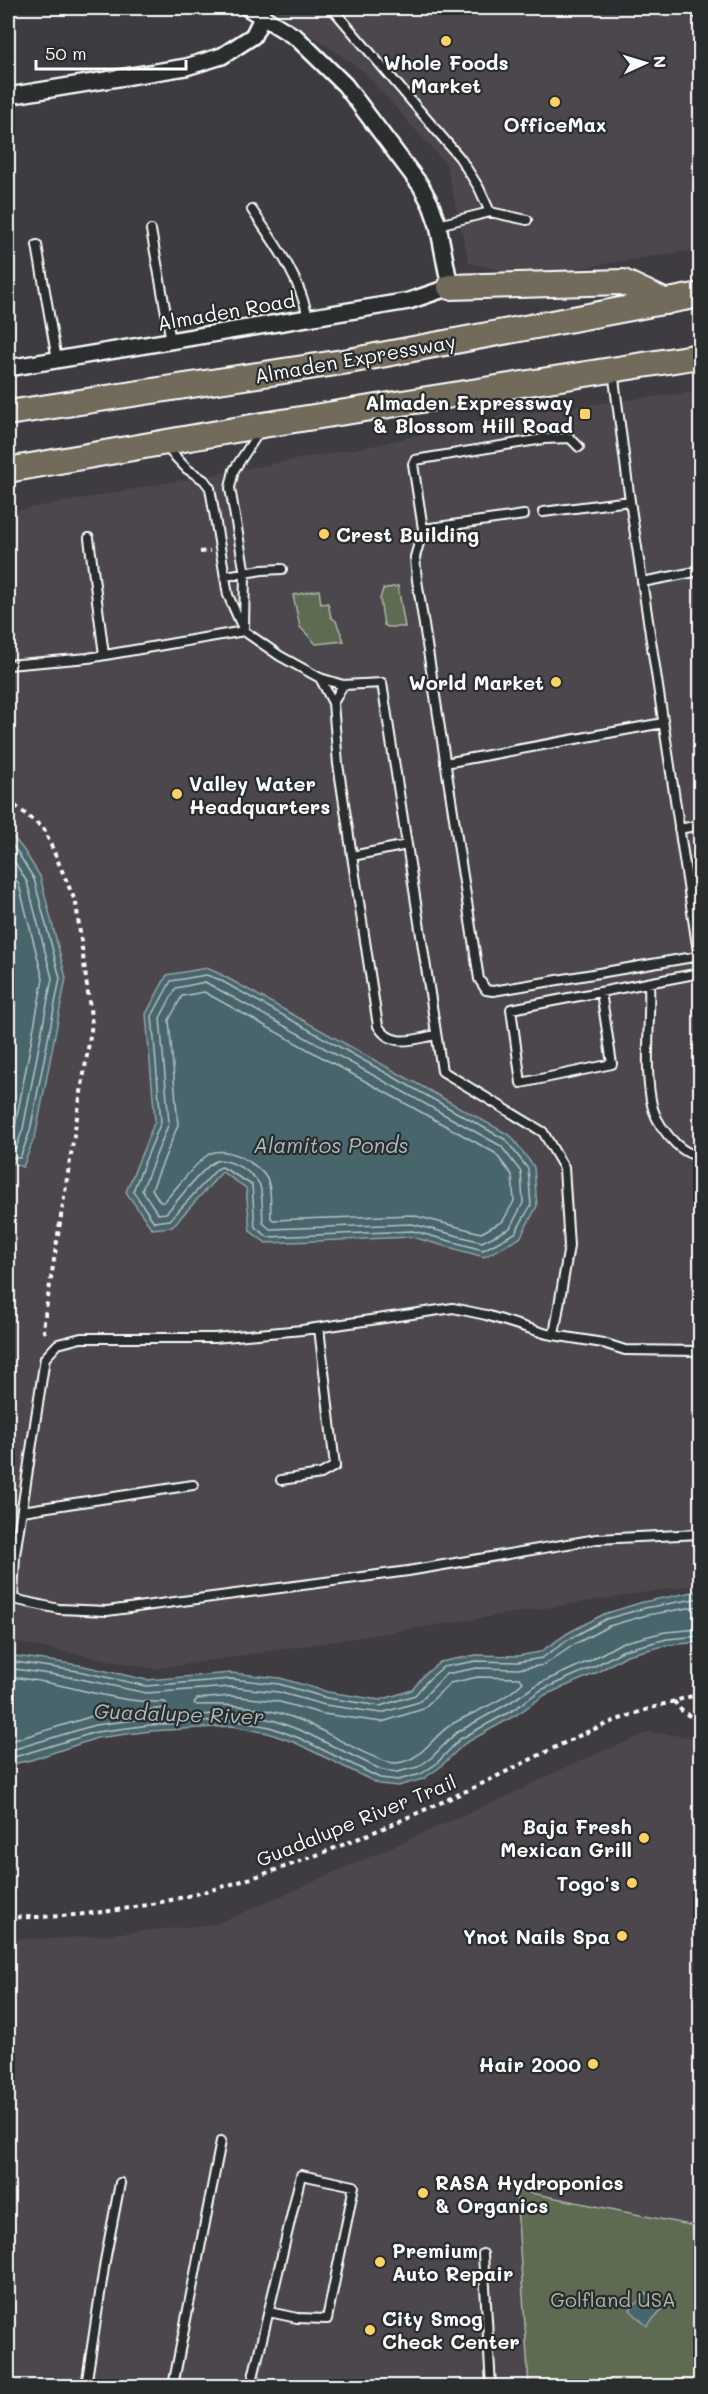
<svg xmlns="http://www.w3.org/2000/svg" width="708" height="2394" font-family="Mali,sans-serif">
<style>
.built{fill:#4c464d}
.green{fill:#5e6b53;stroke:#aeb5a9;stroke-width:1.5}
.water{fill:#48656c;stroke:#91a3a7;stroke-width:1.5}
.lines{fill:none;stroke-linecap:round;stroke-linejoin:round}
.shore{stroke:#b6c1c4;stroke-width:1.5}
.service-casing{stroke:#fff;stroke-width:12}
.minor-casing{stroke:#fff;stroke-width:20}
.primary-casing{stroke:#fff;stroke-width:28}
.path{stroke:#fff;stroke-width:4;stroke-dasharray:4.5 4.5;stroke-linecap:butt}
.service{stroke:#2a2d2e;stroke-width:8}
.minor{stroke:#2a2d2e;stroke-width:15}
.primary{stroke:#726b5a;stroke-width:24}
.poi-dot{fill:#ffd166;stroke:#2a2d2e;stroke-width:2}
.labels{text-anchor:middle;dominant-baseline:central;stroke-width:4.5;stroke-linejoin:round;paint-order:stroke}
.poi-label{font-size:20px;font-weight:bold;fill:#fff;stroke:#2a2d2e;text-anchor:end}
.street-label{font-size:20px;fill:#fff;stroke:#2a2d2e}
.park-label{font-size:20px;fill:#aeb5a9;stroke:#2a2d2e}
.water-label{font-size:21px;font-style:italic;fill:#adbabd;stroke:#2a2d2e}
</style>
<rect width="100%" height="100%" fill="#3e3c40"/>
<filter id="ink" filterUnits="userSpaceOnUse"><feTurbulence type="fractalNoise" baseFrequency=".0167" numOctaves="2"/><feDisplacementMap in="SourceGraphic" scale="12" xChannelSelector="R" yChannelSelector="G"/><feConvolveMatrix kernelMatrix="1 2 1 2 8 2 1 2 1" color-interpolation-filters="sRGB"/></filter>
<g filter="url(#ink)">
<!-- built -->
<path class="built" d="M272,8h428v241l-173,27 -58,-13 -23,-99 -84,-94z
M700,391v1193l-545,85 -147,-28v-1129l368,-67 128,-30z
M649,1732l51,6v489l-183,-37 12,196h-521v-447h50l159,-15 293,-129 49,-25z"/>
<!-- green -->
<path class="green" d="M398,586l7,41h-17l-4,-2 -4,-26 3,-10z
M319,590l2,14 7,-1 3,14 5,4 8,20 -28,3 -16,-17 -7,-32z
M516,2190l184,37v159h-171z"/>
<!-- water -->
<path class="water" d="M8,831l15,18 17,27 26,102 -30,155 -13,34 -15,-5z
M207,968l13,6 291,162 23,31 3,39 -17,32 -36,19 -72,-20 -146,6 -16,-12 -4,-43 -24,-16 -50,55 -20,2 -26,-37 29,-71 -9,-107 21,-39z
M693,1592h7v50l-32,3 -41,10 -31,18 -51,22 -29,20 -52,29 -25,24 -16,11 -25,7 -19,-2 -83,-41 -28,-10 -36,-7 -81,5 -54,7 -66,22 -23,5v-110l71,10 68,15 84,-7 49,5 48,14 52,8 32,-10 12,-15 16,-13 36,-7 42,1 22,-4 28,-19 36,-19 39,-12z
M646,2293l17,15 -16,18 -17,-16z"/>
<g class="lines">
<!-- shore -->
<path class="shore" d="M8,840l10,13 16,26 26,99 -30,153 -10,27 -12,-1
M8,851l19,31 25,96 -29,151 -7,19 -8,1
M8,866l11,19 24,94 -28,148 -7,13
M206,975l12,4 288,161 22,29 3,36 -16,28 -32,17 -70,-19 -145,6 -13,-10 -3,-42 -30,-18 -5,2 -47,51 -16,2 -21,-31 28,-69 -9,-106 19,-35z
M205,982l296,164 20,26 2,31 -13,25 -28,14 -70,-18 -142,5 -7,-6c-1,-12 0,-26 -3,-37 -3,-12 -35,-31 -46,-24 -15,9 -35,38 -48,51l-8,1 -16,-24 27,-67 -9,-105 16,-30z
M204,992l291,161 17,22 2,26 -11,20 -22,12 -69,-18 -139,5 -2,-2c-1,-12 1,-26 -3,-37 -6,-16 -43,-37 -59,-27 -15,10 -32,34 -45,48h-4l-8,-13 26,-64 -9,-105 13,-24z
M8,1661l70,10 68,15 85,-7 48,5 48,14 53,8 35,-11 13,-15 15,-13 33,-6 42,1 24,-4 29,-20 35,-19 39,-11 55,-10
M8,1668l68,10 70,15 85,-6 47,5 47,13 56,8 38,-11 27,-28 31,-6 41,1 26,-4 31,-21 34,-18 38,-11 53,-9
M8,1677c52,3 106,27 157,25l2,3 -2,3 -72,8 -85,26
M478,1677l42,1 3,4c-18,19 -48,29 -71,42 -20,12 -29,36 -55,39 -17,2 -72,-32 -92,-41 -37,-15 -69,-18 -108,-17l-3,-2 3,-4 34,-3 45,5 47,13 59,8 41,-13 27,-26z
M8,1751l87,-26 55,-7 82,-5 41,7 29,11 80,39 15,2 21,-5 13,-9 25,-25 53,-30 29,-19 51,-23 32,-18 44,-11 35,-3
M8,1759l88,-27 54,-7 82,-5 38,7 29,11 81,40 18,2 23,-6 15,-10 24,-25 53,-29 28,-20 52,-23 31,-17 43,-11 33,-3"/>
<!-- service casing -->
<g class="service-casing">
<path id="service" d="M332,8l128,150 19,30 11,24
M694,8l6,8
M252,210c23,34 48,67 56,108
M438,225l52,-13 37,8
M151,230l20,111
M37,245l20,115
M613,371l17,130 70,464
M166,447l21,22 17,11 6,8 18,107 16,36 36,25 40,22 23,7 39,-2 60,388 101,61 21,36 5,78 -15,89
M579,447l-9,-9 -27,1 -128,21 -2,4 10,65 -8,28 2,23 62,399 7,11 7,1 206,-35
M543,512l87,-11
M423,529l101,-14
M89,538l15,117
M226,576l36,-6 20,-1
M642,582l58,-11
M244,627l1,-53 -15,-86 4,-18 25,-38
M8,665l80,-7 156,-27
M320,678l13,25 5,61 40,262c14,23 36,13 58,9
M333,703l10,-18
M445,763l218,-40
M679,829l21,-4
M352,856l55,-11
M649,983c2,40 -6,88 4,126 4,13 14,26 23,35 8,7 14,11 24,11
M601,992l11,72 -91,19 -10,-74 189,-36
M281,1480l40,-6 14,-8 -16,-138
M22,1511l171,-26
M13,1599l46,10 48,2 301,-40 189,-32 103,-5
M8,1601l5,-2 2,-44 30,-197 13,-14 23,-6h133l88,-8 151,-22 33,7 61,19 56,9 22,7 75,1
M483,2254l8,132
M86,2386l19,-125 15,-78
M173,2386l48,-245
M251,2386l50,-211 53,11 -27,133 -30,-1 -28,-6"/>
</g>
<!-- minor casing -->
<g class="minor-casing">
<path id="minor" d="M8,96l178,-29 36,-11 31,-20 10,-20
M8,368l401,-67 41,-14 -12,-62 -7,-20 -10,-19 -76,-101 -48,-47 -49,-30"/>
</g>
<!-- primary casing -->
<g class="primary-casing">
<path id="primary" d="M450,287l173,-5 43,20
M8,413l341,-52 351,-66
M8,470l255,-45 437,-69"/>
</g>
<!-- path -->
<path class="path" d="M200,552l10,-1
M8,800l36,29 32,74 16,121 -49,304 3,9
M674,1701c7,11 14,16 26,17
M8,1917c167,4 322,-63 471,-132 35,-17 70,-35 106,-52 36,-16 77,-29 115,-39"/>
<!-- service -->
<use href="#service" class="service"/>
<!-- minor -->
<use href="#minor" class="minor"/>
<!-- primary -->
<use href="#primary" class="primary"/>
</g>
</g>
<!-- markers -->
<g class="poi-dot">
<circle cx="446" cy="41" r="6"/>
<circle cx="555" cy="102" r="6"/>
<rect x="579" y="408" width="12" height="12" rx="3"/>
<circle cx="324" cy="534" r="6"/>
<circle cx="556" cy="682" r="6"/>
<circle cx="177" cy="794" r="6"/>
<circle cx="644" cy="1838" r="6"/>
<circle cx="632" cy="1883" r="6"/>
<circle cx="622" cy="1936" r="6"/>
<circle cx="593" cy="2064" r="6"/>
<circle cx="423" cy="2193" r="6"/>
<circle cx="380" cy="2262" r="6"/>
<circle cx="370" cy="2330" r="6"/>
</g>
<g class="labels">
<!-- poi labels -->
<g class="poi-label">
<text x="446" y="62" text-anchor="middle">Whole Foods<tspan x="446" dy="23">Market</tspan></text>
<text x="555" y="124" text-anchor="middle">OfficeMax</text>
<text x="573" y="402">Almaden Expressway<tspan x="573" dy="23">&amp; Blossom Hill Road</tspan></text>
<text x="336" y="534" text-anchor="start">Crest Building</text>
<text x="544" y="682">World Market</text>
<text x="189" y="783" text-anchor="start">Valley Water<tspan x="189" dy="23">Headquarters</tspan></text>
<text x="632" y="1826">Baja Fresh<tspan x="632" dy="23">Mexican Grill</tspan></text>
<text x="620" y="1883">Togo's</text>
<text x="610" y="1936">Ynot Nails Spa</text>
<text x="581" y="2064">Hair 2000</text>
<text x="435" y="2182" text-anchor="start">RASA Hydroponics<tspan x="435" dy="23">&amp; Organics</tspan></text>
<text x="392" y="2250" text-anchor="start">Premium<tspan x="392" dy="23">Auto Repair</tspan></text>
<text x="382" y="2318" text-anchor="start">City Smog<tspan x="382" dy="23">Check Center</tspan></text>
</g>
<!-- street labels -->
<g class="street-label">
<text transform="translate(226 311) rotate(-10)">Almaden Road</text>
<text transform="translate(355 358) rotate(-10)">Almaden Expressway</text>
<text transform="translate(356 1820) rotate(-22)">Guadalupe River Trail</text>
</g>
<!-- park labels -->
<g class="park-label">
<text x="613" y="2299">Golfland USA</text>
</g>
<!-- water labels -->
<g class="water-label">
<text x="331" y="1144">Alamitos Ponds</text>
<text transform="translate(179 1713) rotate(2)">Guadalupe River</text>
</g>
</g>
<!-- margin -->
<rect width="708" height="2394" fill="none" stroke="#2a2d2e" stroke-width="30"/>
<rect x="15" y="15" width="678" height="2364" fill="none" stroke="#fff" stroke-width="2" filter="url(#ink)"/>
<!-- north arrow -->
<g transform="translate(645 63) rotate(86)" stroke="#2a2d2e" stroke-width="4.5" paint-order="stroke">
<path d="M0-4.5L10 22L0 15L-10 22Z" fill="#ffffff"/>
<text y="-9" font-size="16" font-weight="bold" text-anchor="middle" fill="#ffffff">N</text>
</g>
<!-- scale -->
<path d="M36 60v9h150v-9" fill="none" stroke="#ffffff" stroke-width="3"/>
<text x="45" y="60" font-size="18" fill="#ffffff" stroke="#2a2d2e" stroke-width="4.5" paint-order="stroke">50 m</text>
</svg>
